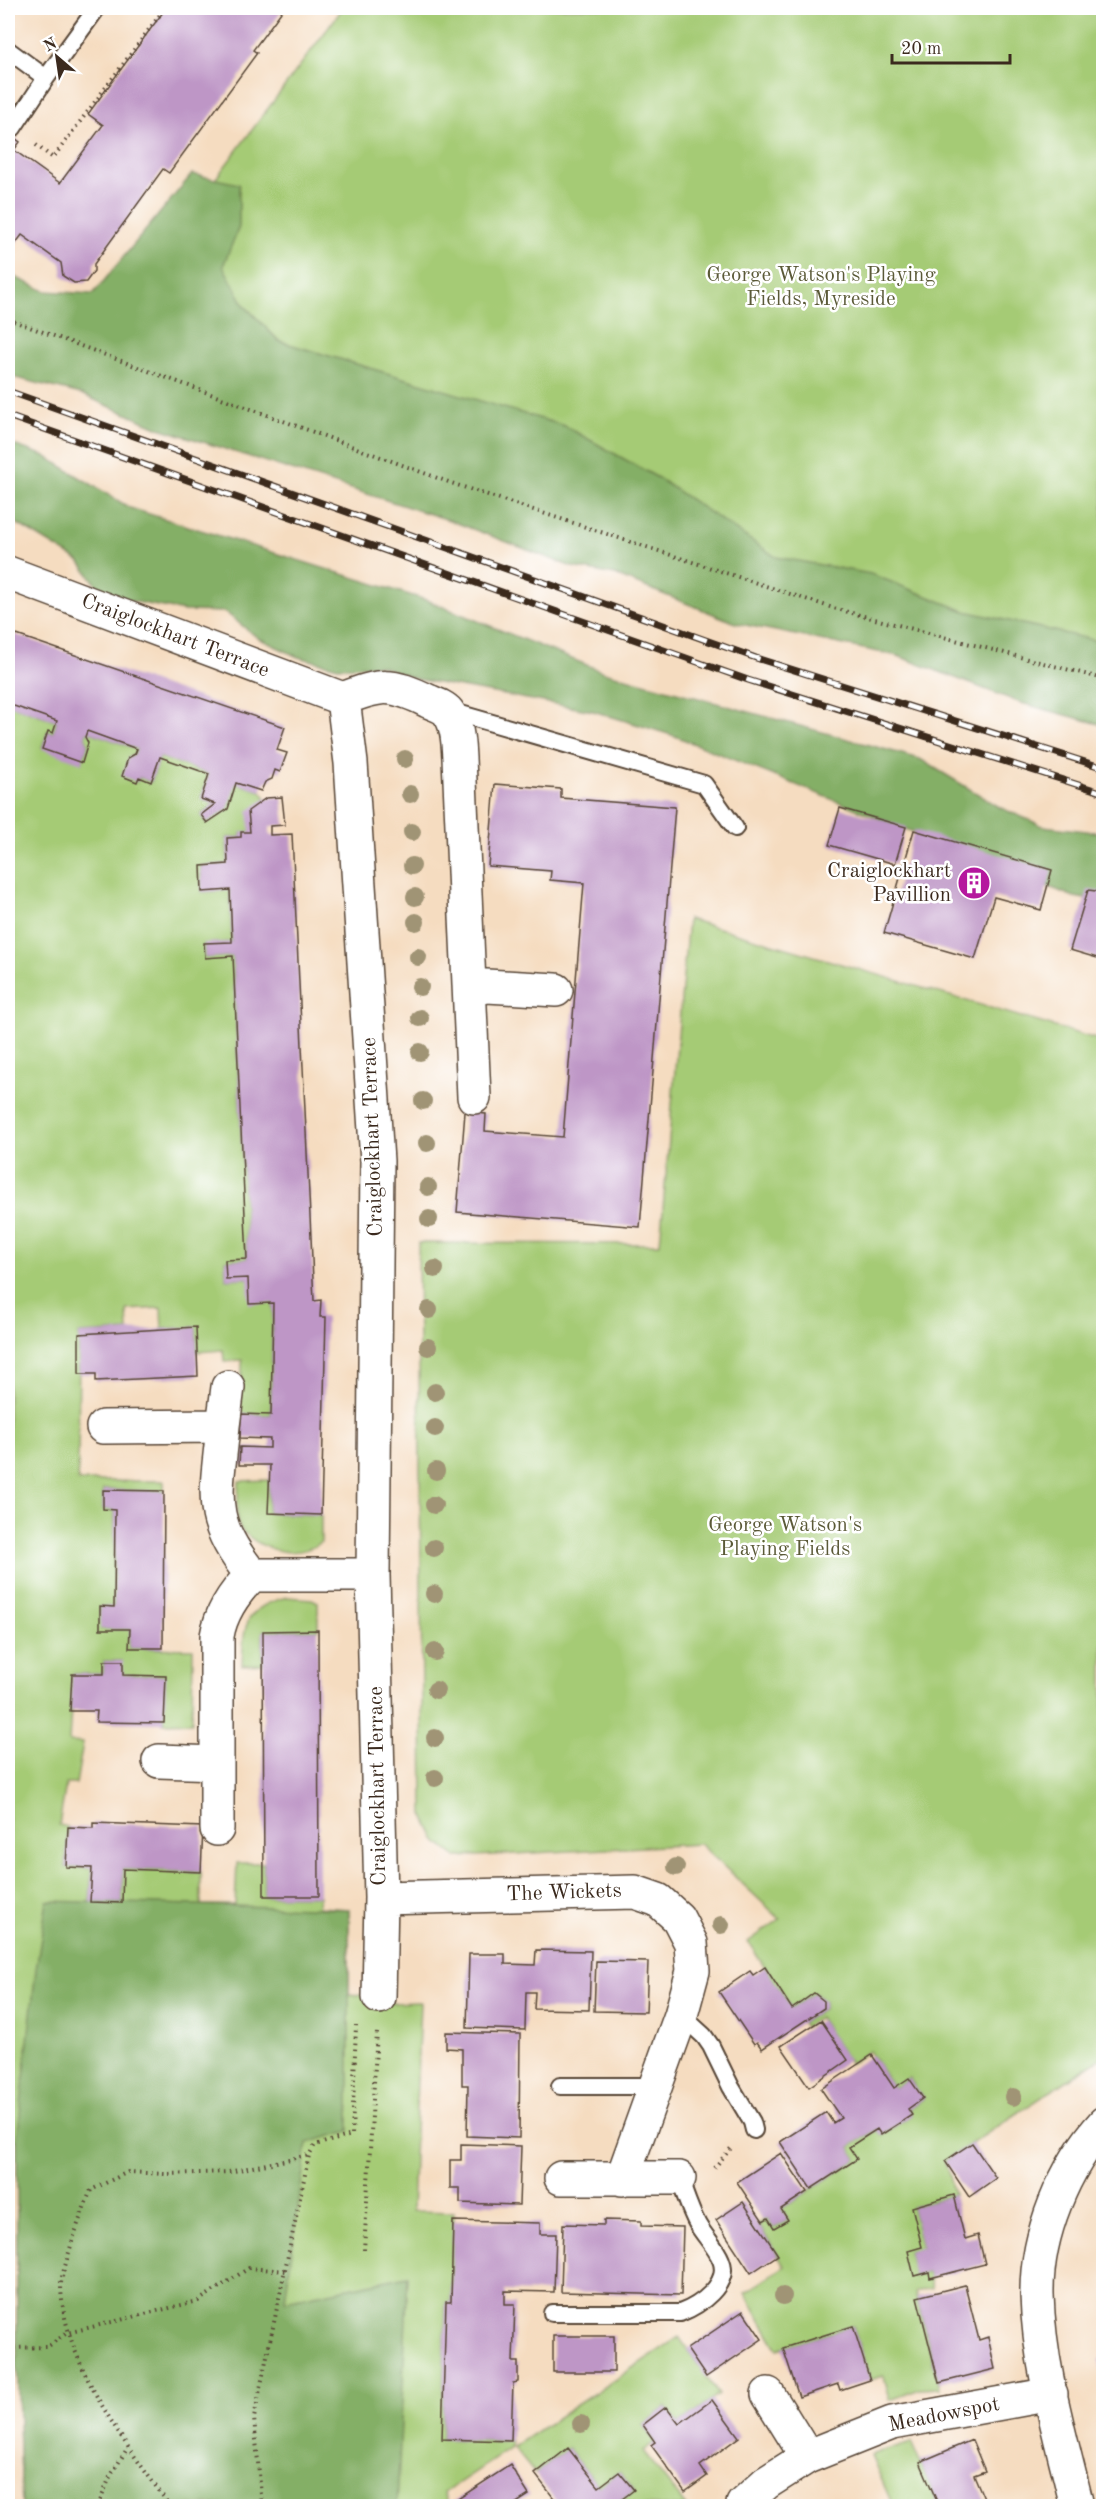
<svg xmlns="http://www.w3.org/2000/svg" width="1111" height="2514" font-family="'Old Standard TT',serif">
<style>
.green{fill:#a5cb75;stroke:#707a4a;stroke-width:1.5}
.forest{fill:#84af66;stroke:#606c42;stroke-width:1.5}
.building{fill:#be96c6}
.lines{fill:none;stroke-linecap:round;stroke-linejoin:round}
.lane-casing{stroke:#574536;stroke-width:20}
.street-casing{stroke:#574536;stroke-width:36}
.path{stroke:#574536;stroke-width:4;stroke-dasharray:1.5 4.5;stroke-linecap:butt}
.lane{stroke:#fff;stroke-width:16}
.street{stroke:#fff;stroke-width:33}
.rail-casing{stroke:#3b2a1e;stroke-width:7}
.rail{stroke:#fff;stroke-width:4.5;stroke-dasharray:14;stroke-linecap:butt}
.tree{fill:#a09475}
.labels{text-anchor:middle;dominant-baseline:central;stroke-width:5;stroke-linejoin:round;paint-order:stroke}
.park-label{font-size:21px;fill:#5b5a38;stroke:#fff}
.street-label{font-size:21px;fill:#3b2a1e;stroke:#fff}
.poi-label{font-size:21px;fill:#3b2a1e;stroke:#fff;text-anchor:end}
</style>
<rect width="100%" height="100%" fill="#fff"/>
<filter id="ink" filterUnits="userSpaceOnUse"><feTurbulence type="fractalNoise" baseFrequency=".0167" numOctaves="2"/><feDisplacementMap in="SourceGraphic" scale="12" xChannelSelector="R" yChannelSelector="G"/><feConvolveMatrix kernelMatrix="1 2 1 2 8 2 1 2 1" color-interpolation-filters="sRGB"/></filter>
<filter id="wash" filterUnits="userSpaceOnUse"><feTurbulence type="fractalNoise" baseFrequency=".008" numOctaves="4" result="noise"/><feDisplacementMap in="SourceGraphic" scale="24" xChannelSelector="R" yChannelSelector="G"/><feGaussianBlur stdDeviation="1.35" result="paint"/><feColorMatrix in="noise" values="0 0 0 0 0 0 0 0 0 0 0 0 0 0 0 0 0 1.4 0 .05"/><feComposite in="paint" operator="in"/></filter>
<g filter="url(#wash)">
<rect width="100%" height="100%" fill="#f5dcc0"/>
<!-- green -->
<path class="green" d="M343,8h760v651l-252,-67 -755,-253z
M8,704l49,17 -4,12 -5,-2 -6,17 40,14 6,-19 -3,-6 2,-6 50,18 -2,5 -7,4 9,24 2,-5 12,5 9,-25 49,17 -8,24 14,6 -14,11 5,8 21,-15 9,-25 25,8 5,7 -16,34 -9,1v4l-14,1 1,26 -27,2 1,26 28,-2 2,52 -28,2 1,14 28,-2 14,303 -22,1 1,19 22,-1 25,25 -2,112 -30,-1 1,-54 -18,1 -1,-11 -26,2 -1,-25 -34,2 -1,-21 -34,2 1,21 -49,3 -1,147h86v10l-61,-1v19l12,1 -1,97h-14l1,22h29l-1,19 64,1 -1,73 -28,1 1,-47 -42,-1 -1,-14h-18v13h-31l-4,68 14,1 -7,41h-10l-7,41 9,2 -2,40 26,1 -2,34 32,1 1,-34 78,3v33h34l2,-42h27v33h55l-1,11 31,2v85l30,3 12,6 29,-1 -8,209 42,1 -3,90 -5,1 -4,136 69,2v7l-67,45 6,13h-428l-5,-148v-218h-9z
M688,919l415,122v1016l-158,104 9,34 -42,12 10,40 -14,4 7,25 14,-4 3,16 -17,4 25,96 -20,1 -30,11 -6,-24 -14,4 -17,-54 -75,24 -33,-57 40,-27 -27,-42 10,-6 6,10 14,-8 -7,-11 76,-50 -8,-12 28,-18 5,6 29,-20 -3,-6 15,-11 -14,-20 -15,10 -25,-37 -19,13 -31,-47 -14,10 -3,-4 22,-15v-7l-10,-8 -22,16 -44,-67 32,-23 -80,-75 -244,13 -20,-16 -13,-27 -5,-571 242,1z
M269,1480l-1,33 53,2v27c-23,17 -54,10 -74,-7 -4,-3 -8,-7 -9,-11 -3,-13 1,-31 1,-43z
M287,1597l25,2 6,3v28l-55,1v33l-21,1c2,-40 1,-57 45,-68z
M679,2337l40,58 -40,29 -13,-17 -23,18 12,17 -12,9 43,55h-71l19,-16 -15,-18 -20,15 -31,-39 -33,26 -22,-27z
M911,2442l28,64h-46l-22,-51z"/>
<!-- forest -->
<path class="forest" d="M192,174l47,10v43l-16,39 22,40 34,35 286,85 93,52 118,79 95,17 94,37 138,31v83l-82,-22 -123,-47 -162,-33 -121,-48 -43,-8 -123,-47 -290,-92 -78,-34 -73,-18v-102l37,17 48,3z
M8,443l37,13 85,52 296,92 178,72 316,87 81,49 42,18 60,7v69l-29,-5 -399,-161 -82,-25 -177,-32 -37,-14 -41,2 -40,-10 -40,-19 -33,-26 -41,-1 -79,-15 -26,-35 -71,-43z
M47,1901l302,8v222l-42,12 -22,158 123,-25 -11,230h-375l-5,-148v-218l19,-171z"/>
<g id="blocks">
<!-- building -->
<path class="building" d="M166,8h118l-31,42 4,3 -88,120 -6,-4 -69,95v7l-8,11 -12,1 -11,-7 -2,-13 -39,-28 -6,8 -8,-6v-104l12,9 -6,8 46,33 43,-58 -15,-11z
M8,632l277,95 -8,23 10,3 -7,19 -5,-2 -3,9 -7,3 -4,9 -25,-8 -8,26 -21,14 -6,-8 14,-11 -14,-5 8,-25 -49,-17 -9,25 -12,-5 -2,5 -15,-6 6,-18 7,-4 2,-5 -50,-18 -2,6 3,6 -6,20 -40,-14 6,-18 5,2 4,-12 -49,-17z
M495,784l66,5v9l114,9 -35,420 -183,-15 8,-100 21,2 -1,17 78,6 21,-254 -34,-3 1,-9 -63,-5z
M282,797l3,28 -15,1v9l22,-1 22,467 7,-1 -1,17h6l-5,198 -53,-2 2,-48h-31l1,-18 30,1v-9l-30,-1 1,-24 30,1 2,-112 -24,1 -1,-26 -22,1 -1,-19 22,-1 -14,-303 -28,2 -1,-15 28,-1 -2,-52 -28,2 -1,-26 27,-2 -1,-26 14,-1v-5h9l-2,-21 18,-13z
M840,808l66,19 -11,37 -66,-19z
M914,830l138,40 -11,40 -47,-13 -19,62 -91,-26z
M1088,890l16,2v68l-34,-10z
M196,1327l2,49 -102,5v-7h-17v-40z
M103,1490l61,1 -1,157h-34l1,-19h-30v-23l14,1 1,-97 -12,-1z
M318,1630l1,266h-55l-1,-265z
M104,1661h19v14l43,1 -2,47 -68,-1 1,-11h-27l2,-37h32z
M93,1823l110,4 -2,45 -78,-3 -1,34 -32,-1 2,-34 -26,-1 2,-40 25,1z
M536,1950l55,1 -2,59 -55,-1 1,-17h-9l-1,38 -58,-2 2,-74h36v10l30,1z
M596,1961l52,1 -2,50 -52,-1z
M765,1967l27,42 22,-16 10,8v7l-62,41 -5,-7 -3,2 -35,-52 31,-21 3,4z
M821,2020l27,40 -39,27 -28,-41z
M446,2032l74,2 -1,104 -52,-2 1,-51h-6v-36l-16,-1z
M872,2055l22,33 15,-10 14,20 -15,11 4,6 -31,20 -4,-6 -28,18 8,12 -46,30 -31,-47 46,-30 7,11 8,-5 -20,-29z
M972,2143l24,35 -27,19 -24,-36z
M461,2144l60,2 -2,59 -59,-2v-15h-10v-28h11z
M781,2153l26,39 -26,17 7,11 -14,8 -6,-10 -5,3 -26,-39z
M954,2195l11,44 13,-4 7,29 -55,14 -1,-6 -15,4 -6,-25 14,-4 -10,-40z
M743,2202l35,53 -27,18 -35,-53z
M604,2220l37,1v5l42,1 -2,68 -120,-3 2,-68 41,1z
M453,2221l87,2v11h16l-2,58 -49,-1v13h10l-2,58h5v20l-5,1 -2,58 -69,-2 4,-137h5z
M965,2285l14,55 9,-3 7,32 -56,14 -22,-86z
M743,2311l19,28 -56,38 -19,-28z
M853,2326l17,54 -30,10 -2,-6 -39,13 -16,-49z
M553,2336h61v36h-61z
M1104,2358v26h-3l-2,-25z
M712,2400l27,37 -39,29 7,10 -22,16 -34,-47 4,-3 -12,-17 23,-18 13,17z
M972,2440l13,31 -11,4 13,31h-48l-19,-44z
M568,2448l31,39 20,-15 15,18 -21,16h-53l-25,-32z
M510,2465l19,30 -17,11h-60l-2,-2z"/>
</g>
</g>
<g filter="url(#ink)">
<use href="#blocks" fill-opacity="0" stroke="#574536" stroke-width="1.5"/>
<g class="lines">
<!-- lane casing -->
<g class="lane-casing">
<path id="lane" d="M8,50l38,28 51,-70
M13,128l33,-50
M447,710l257,74 31,44
M681,2015l23,21 7,10 20,41 21,35 2,8
M560,2086h95
M552,2313h128c19,-7 51,-29 41,-53 -5,-13 -16,-23 -23,-35 -8,-14 -13,-31 -19,-47"/>
</g>
<!-- street casing -->
<g class="street-casing">
<path id="street" d="M8,573l335,126 8,64 26,398 -4,414 8,323 -2,99
M343,699c38,-15 48,-16 85,2 7,3 16,6 20,11 10,13 10,31 11,46l15,339
M469,985l87,5
M223,1426l5,-39
M103,1427l120,-1c-6,68 -18,92 29,149 -17,17 -31,36 -35,61v193
M252,1575h121
M159,1761l58,2
M381,1898l254,-6 23,8 20,18 13,25 2,28 -12,44 -59,164
M561,2178h118
M768,2394l39,63
M743,2504l23,-21 41,-26 85,-34 159,-29
M1077,2506c-16,-68 -38,-140 -40,-211 -1,-60 27,-128 67,-172"/>
</g>
<!-- path -->
<path class="path" d="M36,145l17,13 112,-150
M8,319l443,164 382,125 271,71
M714,2168l18,-21
M364,2250l13,-218
M8,2348l39,-1 20,-14 131,-32 51,-33 37,3
M98,2506l12,-29 18,-30
M170,2506c-43,-60 -108,-145 -109,-221 0,-7 3,-15 5,-22 7,-26 15,-49 25,-73l37,-18 37,2 64,-2 80,-17
M262,2506l-8,-88 55,-263 6,-10 37,-10 4,-110"/>
<!-- lane -->
<use href="#lane" class="lane"/>
<!-- street -->
<use href="#street" class="street"/>
<!-- rail casing -->
<g class="rail-casing">
<path id="rail" d="M8,391l748,267 348,110
M8,416l740,264 356,113"/>
</g>
<!-- rail -->
<use href="#rail" class="rail"/>
</g>
<!-- trees -->
<g class="tree">
<circle cx="405" cy="759" r="9"/>
<circle cx="410" cy="794" r="9"/>
<circle cx="412" cy="832" r="9"/>
<circle cx="412" cy="866" r="9"/>
<circle cx="415" cy="897" r="9"/>
<circle cx="416" cy="922" r="9"/>
<circle cx="418" cy="957" r="9"/>
<circle cx="420" cy="987" r="9"/>
<circle cx="420" cy="1018" r="9"/>
<circle cx="420" cy="1052" r="9"/>
<circle cx="423" cy="1101" r="9"/>
<circle cx="427" cy="1143" r="9"/>
<circle cx="428" cy="1187" r="9"/>
<circle cx="429" cy="1219" r="9"/>
<circle cx="435" cy="1269" r="9"/>
<circle cx="429" cy="1310" r="9"/>
<circle cx="428" cy="1347" r="9"/>
<circle cx="435" cy="1392" r="9"/>
<circle cx="435" cy="1428" r="9"/>
<circle cx="436" cy="1471" r="9"/>
<circle cx="434" cy="1505" r="9"/>
<circle cx="434" cy="1548" r="9"/>
<circle cx="434" cy="1594" r="9"/>
<circle cx="435" cy="1652" r="9"/>
<circle cx="436" cy="1690" r="9"/>
<circle cx="435" cy="1738" r="9"/>
<circle cx="435" cy="1778" r="9"/>
<circle cx="676" cy="1867" r="9"/>
<circle cx="721" cy="1925" r="9"/>
<circle cx="1013" cy="2097" r="9"/>
<circle cx="783" cy="2296" r="9"/>
<circle cx="581" cy="2424" r="9"/>
</g>
</g>
<!-- icons -->
<defs>
<g id="building-disc" transform="scale(1.725)"><circle r="9.5" fill="#b5179e" stroke="#fff"/><path d="M-4-6H4V6H1V3H-1V6H-4ZM-2.5-4.3h1.7v1.8h-1.7ZM.8-4.3h1.7v1.8H.8ZM-2.5-1h1.7V.8h-1.7ZM.8-1h1.7V.8H.8Z" fill="#fff"/></g>
</defs>
<g fill-rule="evenodd">
<use href="#building-disc" x="974" y="883"/>
</g>
<g class="labels">
<!-- park labels -->
<g class="park-label">
<text x="821" y="275">George Watson's Playing<tspan x="821" dy="24">Fields, Myreside</tspan></text>
<text x="785" y="1525">George Watson's<tspan x="785" dy="24">Playing Fields</tspan></text>
</g>
<!-- street labels -->
<g class="street-label">
<text transform="translate(175 636) rotate(21)">Craiglockhart Terrace</text>
<text transform="translate(373 1137) rotate(-92)">Craiglockhart Terrace</text>
<text transform="translate(378 1786) rotate(-91)">Craiglockhart Terrace</text>
<text transform="translate(564 1893) rotate(-2)">The Wickets</text>
<text transform="translate(944 2415) rotate(-11)">Meadowspot</text>
</g>
<!-- poi labels -->
<g class="poi-label">
<text x="951" y="871">Craiglockhart<tspan x="951" dy="24">Pavillion</tspan></text>
</g>
</g>
<!-- margin -->
<rect width="1111" height="2514" fill="none" stroke="#fff" stroke-width="30"/>
<!-- north arrow -->
<g transform="translate(57 57) rotate(331)" stroke="#ffffff" stroke-width="4.5" paint-order="stroke">
<path d="M0-4.5L10 22L0 15L-10 22Z" fill="#3b2a1e"/>
<text y="-9" font-size="16" font-weight="bold" text-anchor="middle" fill="#3b2a1e">N</text>
</g>
<!-- scale -->
<path d="M892 54v9h118v-9" fill="none" stroke="#3b2a1e" stroke-width="3"/>
<text x="901" y="54" font-size="18" fill="#3b2a1e" stroke="#ffffff" stroke-width="4.5" paint-order="stroke">20 m</text>
</svg>
